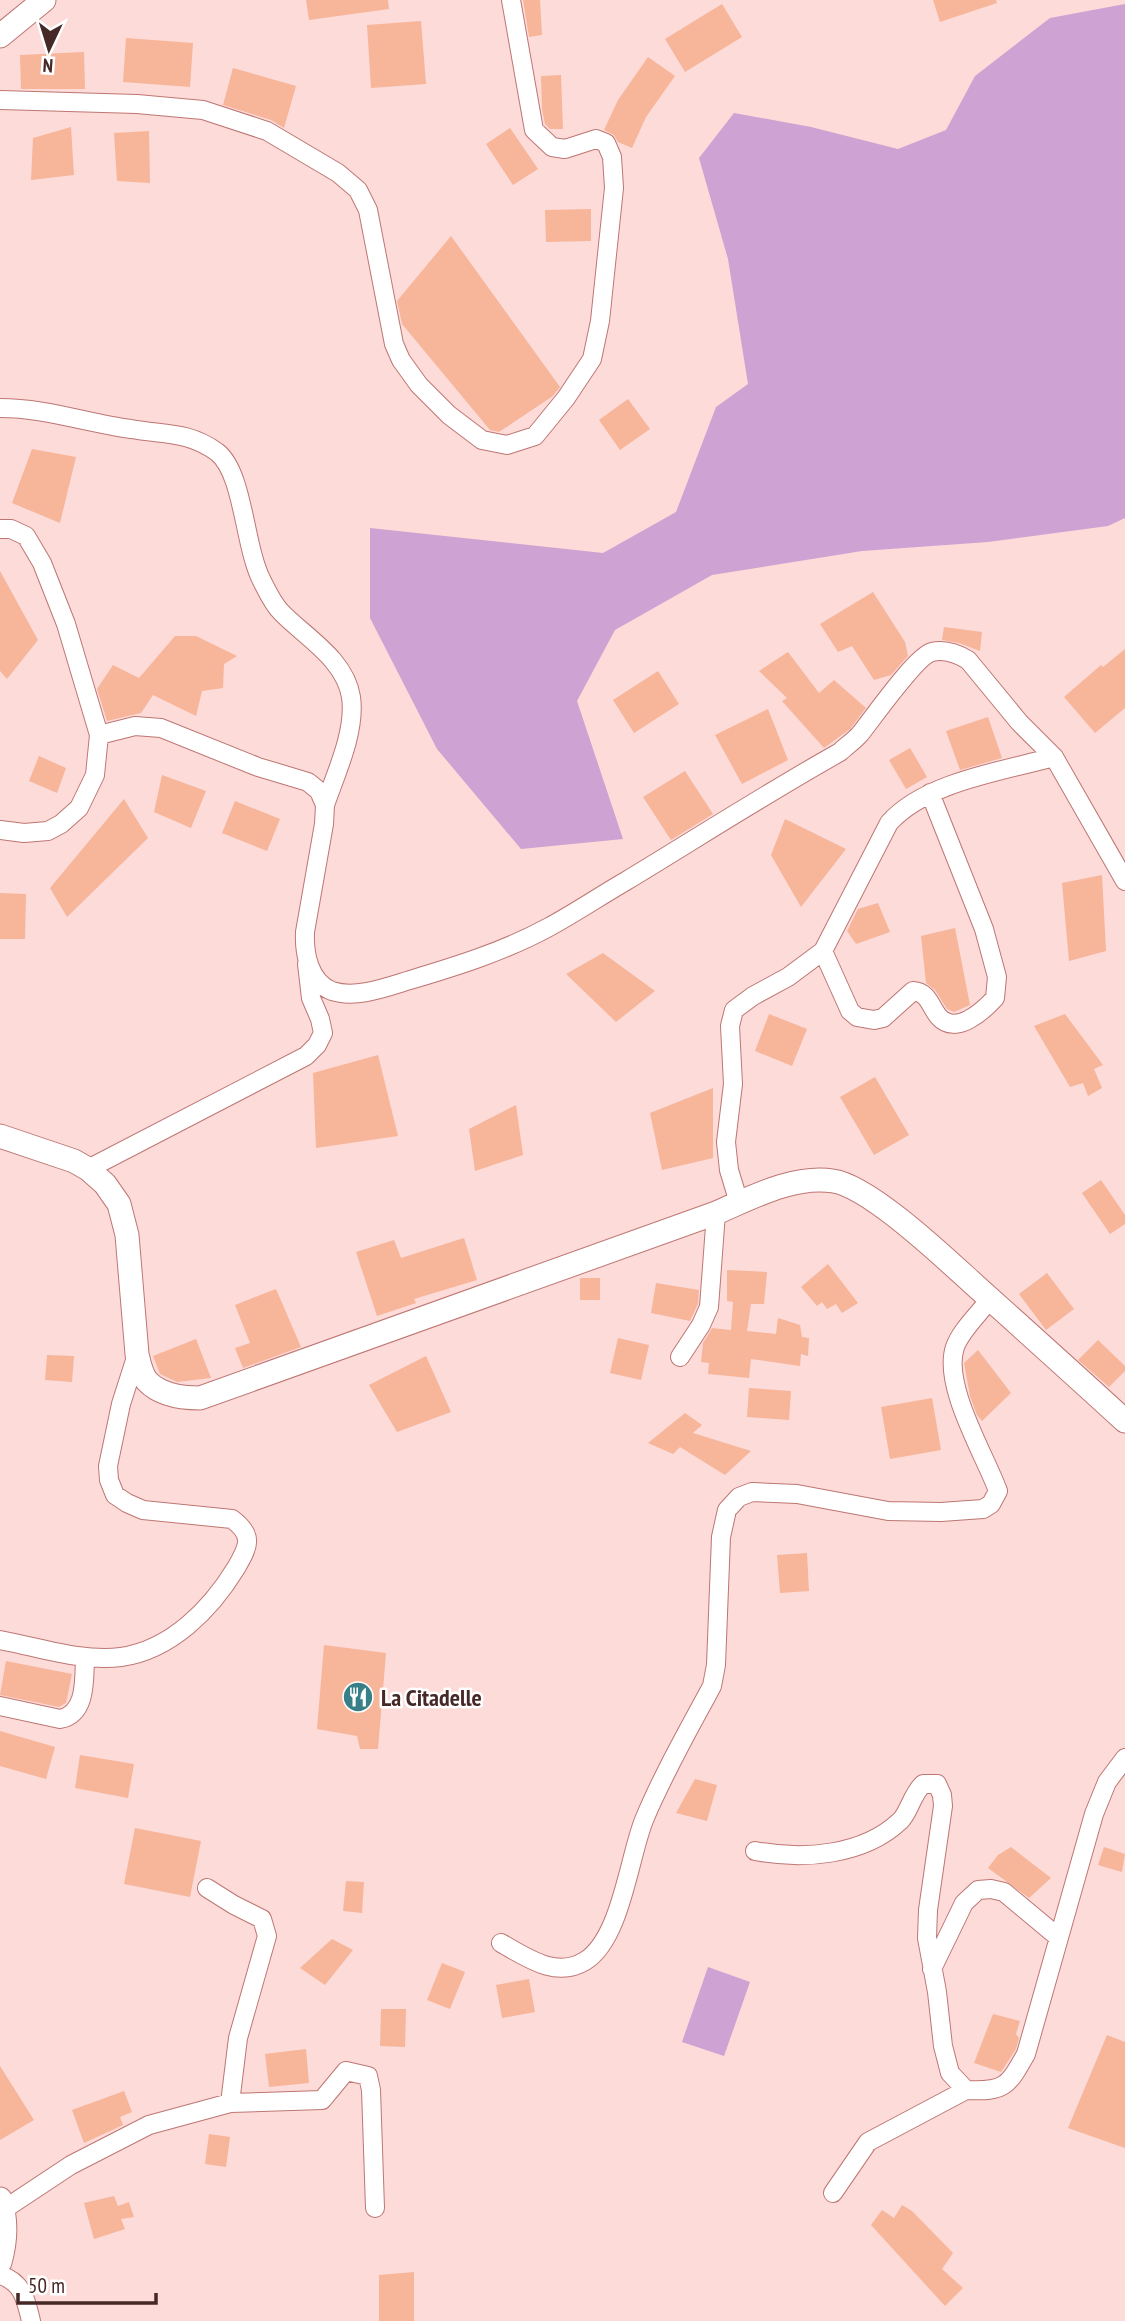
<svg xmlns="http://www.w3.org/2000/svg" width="1125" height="2321" font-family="'PT Sans Narrow',sans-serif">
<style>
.green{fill:#cea2d2}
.building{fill:#f7b59a}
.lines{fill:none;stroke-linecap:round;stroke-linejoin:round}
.minor-casing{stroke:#be7672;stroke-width:20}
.tertiary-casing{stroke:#be7672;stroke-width:25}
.minor{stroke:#fff;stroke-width:18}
.tertiary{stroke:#fff;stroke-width:23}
.labels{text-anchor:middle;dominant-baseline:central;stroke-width:5;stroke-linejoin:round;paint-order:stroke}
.poi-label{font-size:24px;font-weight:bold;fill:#462827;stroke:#fff;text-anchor:start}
</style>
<rect width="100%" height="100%" fill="#fcdbd9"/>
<!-- green -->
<path class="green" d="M1125,4v514l-17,8 -120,16 -126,9 -150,24 -97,55 -38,71 46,138 -102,10 -84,-100 -67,-131v-90l233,25 73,-41 40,-105 32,-23 -20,-125 -29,-101 35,-45 77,14 87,22 48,-19 29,-54 75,-58z
M708,1967l42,15 -26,74 -42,-14z"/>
<!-- building -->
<path class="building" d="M306,0h82l1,9 -80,11z
M523,0h17l2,35 -13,2z
M933,0h63l1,3 -57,19z
M722,4l20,33 -57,35 -20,-33z
M421,21l5,63 -55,4 -4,-63z
M126,38l67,5 -3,44 -67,-5z
M84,52l1,37h-64l-1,-34z
M648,57l27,19 -29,41 -14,31 -14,-6 -4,-7 -10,-5 14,-30z
M233,68l63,18 -12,42 -13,-8 -48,-15z
M561,75l2,54h-13l-5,-5 -3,-15 -1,-33z
M71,127l3,48 -43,5 2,-42z
M510,128l28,41 -25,16 -27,-41z
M149,131l1,52 -33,-2 -3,-48z
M591,209v32l-45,1 -1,-32z
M451,236l109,151 -7,9 -54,36 -9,-2 -88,-106 -5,-23z
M628,399l22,30 -30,21 -21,-30z
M32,449l44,8 -16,66 -48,-20z
M0,571l38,69 -31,39 -7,-8z
M873,592l32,50 3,14 -17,19 -17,5 -22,-34 -14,6 -18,-28z
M944,627l38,5 -2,19 -21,-8 -17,-3z
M175,636h21l41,20 -13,8 -1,24 -21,3 -6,25 -43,-21 -12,18 -34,8 -10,-32 16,-24 26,13z
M1125,649v59l-30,25 -31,-36 37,-32 2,2z
M788,652l31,41 15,-13 32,28 -16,21 -26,19 -42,-47 5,-3 -28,-27z
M658,671l21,33 -45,29 -21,-33z
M768,709l20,51 -46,24 -27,-49z
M988,717l14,41 -42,12 -14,-39z
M910,748l17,29 -21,12 -17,-29z
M39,756l27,12 -9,25 -28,-12z
M685,771l28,43 -42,26 -28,-43z
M162,775l44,16 -15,37 -37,-16z
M124,799l24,39 -81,79 -17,-29z
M235,801l45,18 -13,32 -45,-18z
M785,819l61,30 -45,58 -30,-52z
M1102,875l4,76 -37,10 -7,-78z
M0,893l26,1 -1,45h-25z
M878,903l12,29 -34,12 -9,-13 11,-22z
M955,928l15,77 -16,7 -7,-3 -12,-19 -9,-7 -5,-47z
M603,953l52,38 -39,31 -50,-48z
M769,1014l38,15 -15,37 -37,-15z
M1065,1014l38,51 -9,4 8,19 -14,8 -5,-13 -13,4 -36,-61z
M378,1055l20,81 -82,12 -3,-75z
M875,1077l34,58 -35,20 -34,-58z
M713,1088v70l-51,12 -12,-57z
M516,1105l7,50 -48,16 -6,-42z
M1101,1180l24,35v9l-15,10 -28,-41z
M464,1238l13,42 -63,19 2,4 -39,13 -21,-64 38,-12 7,18z
M828,1264l30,39 -16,10 -6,-9 -9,5 -5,-7 -5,4 -16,-19z
M727,1270l40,2 -3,32h-13l-4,27 29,3 2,-16 22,7 2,12 7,1 -1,18 -7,-2 -1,12 -49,-7 -2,19 -41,-4 1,-11 -8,-1 2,-19 9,-15 19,2 2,-28 -6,-1z
M1047,1273l27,36 -28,21 -27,-36z
M580,1278h20v22h-20z
M656,1283l43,7 -1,14 -8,17 -39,-8z
M276,1289l25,58 -58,21 -8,-20 15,-5 -15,-38z
M618,1338l31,7 -8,35 -31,-7z
M196,1339l15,39 -34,4 -17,-8 -7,-18z
M1098,1340l27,26v5l-16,16 -31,-27z
M978,1350l33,43 -29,28 -5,-6 -7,-19 -6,-33z
M47,1355l27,1 -2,26 -27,-2z
M426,1356l25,56 -54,20 -28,-47z
M749,1388l42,3 -2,29 -42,-3z
M932,1398l9,52 -51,9 -9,-52z
M685,1413l17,12 -9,8 58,18 -26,24 -45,-28 -7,7 -25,-11z
M807,1553l2,38 -29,2 -3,-38z
M324,1645l62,8 -8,96h-18l-3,-13 -40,-7z
M6,1661l66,13 -6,29 -7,4 -59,-12z
M0,1731l55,16 -9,32 -46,-13z
M80,1755l54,9 -6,34 -53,-10z
M695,1779l22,6 -10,36 -31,-8z
M135,1828l66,13 -11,56 -66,-13z
M1011,1847l40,31 -22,20 -41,-30 10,-13z
M1104,1847l21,7 -3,18 -24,-7z
M346,1881l18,1 -2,31 -19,-2z
M332,1939l21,11 -28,35 -25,-17z
M442,1963l23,9 -15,37 -23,-9z
M529,1979l6,33 -33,6 -6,-33z
M381,2009h25l-1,38 -25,-1z
M993,2014l27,7 -4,13 3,4 -3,11 -15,23 -27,-9z
M1107,2035l18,7v106l-57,-20z
M306,2049l3,34 -40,4 -4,-33z
M0,2066l34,54 -34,20z
M124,2091l8,21 -12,5 3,8 -39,18 -12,-33z
M209,2134l21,3 -4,30 -21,-3z
M114,2196l4,10 11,-4 5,15 -13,2 4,10 -31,10 -10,-36z
M902,2205l10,6 41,42 -11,16 21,19 -18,18 -74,-81 11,-15 12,8z
M414,2272v49h-35v-46z"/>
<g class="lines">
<!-- minor casing -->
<g class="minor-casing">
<path id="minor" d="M0,100l137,4 66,6 64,21 71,42 20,17 10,20 26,134 7,16 18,25 30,30 33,25 25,5 28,-9 31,-38 26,-39 8,-38 14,-133 -2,-31 -6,-14 -10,-4 -31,10 -13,-2 -18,-17 -23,-130
M0,408c46,0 86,15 131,21 33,6 57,2 86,23 27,21 27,95 45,129 5,10 11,23 19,31 24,25 64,47 70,85 5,34 -15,76 -26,108
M0,529h11l15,7 16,27 24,61 33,111 -4,40 -16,33 -18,16 -13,7 -24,2 -24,-3
M99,735l36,-9 26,2 97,39 50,15 11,9 6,14 -1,19 -19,108c-1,21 4,50 27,59 24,8 55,-4 78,-11 47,-14 95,-29 139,-53 26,-14 51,-31 77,-46 71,-43 141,-88 214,-129 6,-6 14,-11 20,-18 13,-16 56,-78 72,-82 12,-3 26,2 36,8l51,62 35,35 71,124
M823,951l27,60 7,6 17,3 9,-2 30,-27c16,1 17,16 26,26 17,19 44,-6 56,-19l2,-21 -13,-48 -54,-136
M88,1169l218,-113 11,-11 6,-12 -3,-14 -9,-21 -4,-34
M739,1203l-10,-33 -3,-28 7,-58 -3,-58 4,-16 19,-14 35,-19 35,-26 66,-128c36,-41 114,-52 165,-66
M680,1357l21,-32 8,-18 7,-94
M0,1640c39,7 81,22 121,17 50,-7 90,-48 115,-89 12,-21 19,-32 -4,-49l-89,-9 -16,-7 -12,-8 -6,-15 -1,-14 13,-62 16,-50
M0,1706l60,13c27,-5 24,-40 25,-62
M755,1851c48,9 108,5 145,-30 9,-8 11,-25 23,-37h14l5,11 1,11 -15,104 -1,28 10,54 6,54 7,27 16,17c39,2 42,-4 60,-36l68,-240 13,-32 18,-24
M207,1888l27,17 28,14 5,17 -29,102 -8,65
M501,1943c25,14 55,36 84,18 36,-22 44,-104 59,-141 19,-46 45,-91 68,-134l4,-21 5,-128 6,-27 12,-13 13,-5 45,2 91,17 53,1 42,-3 8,-5 7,-13c-13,-36 -56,-106 -43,-144 6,-17 24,-33 35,-48
M932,1969l32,-66 14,-13 13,-1 13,3 54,45
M833,2193l35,-51 98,-52
M3,2210l68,-45 78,-40 81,-22 92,-3 24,-29 22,5 3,14 4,118
M0,2275c23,7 26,25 31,46"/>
</g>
<!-- tertiary casing -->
<g class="tertiary-casing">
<path id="tertiary" d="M0,36l44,-36
M0,1136l74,25 14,8 17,15 14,20 8,31 10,119c2,9 4,20 10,27 13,14 35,17 53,17l516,-185c35,-15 77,-38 117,-32 37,5 115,80 145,107 49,44 98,88 147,133
M0,2199c7,21 6,42 0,63"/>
</g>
<!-- minor -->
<use href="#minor" class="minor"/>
<!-- tertiary -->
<use href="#tertiary" class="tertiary"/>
</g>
<!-- icons -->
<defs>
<g id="restaurant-disc" transform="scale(1.575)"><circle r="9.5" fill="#388087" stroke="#fff"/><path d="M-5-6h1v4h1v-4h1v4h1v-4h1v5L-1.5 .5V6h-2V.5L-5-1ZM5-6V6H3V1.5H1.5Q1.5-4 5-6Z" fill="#fff"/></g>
</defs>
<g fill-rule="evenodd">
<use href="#restaurant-disc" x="358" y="1697"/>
</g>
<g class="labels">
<!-- poi labels -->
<g class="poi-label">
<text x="381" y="1697">La Citadelle</text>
</g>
</g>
<!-- north arrow -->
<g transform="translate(49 49) rotate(184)" stroke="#ffffff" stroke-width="5" paint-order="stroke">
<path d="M0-5L12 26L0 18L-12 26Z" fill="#462827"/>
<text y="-10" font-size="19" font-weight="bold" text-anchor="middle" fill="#462827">N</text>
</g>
<!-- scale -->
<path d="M18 2293v10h138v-10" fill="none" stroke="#462827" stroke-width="3.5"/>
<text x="28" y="2293" font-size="21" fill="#462827" stroke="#ffffff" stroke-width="5" paint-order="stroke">50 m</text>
</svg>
